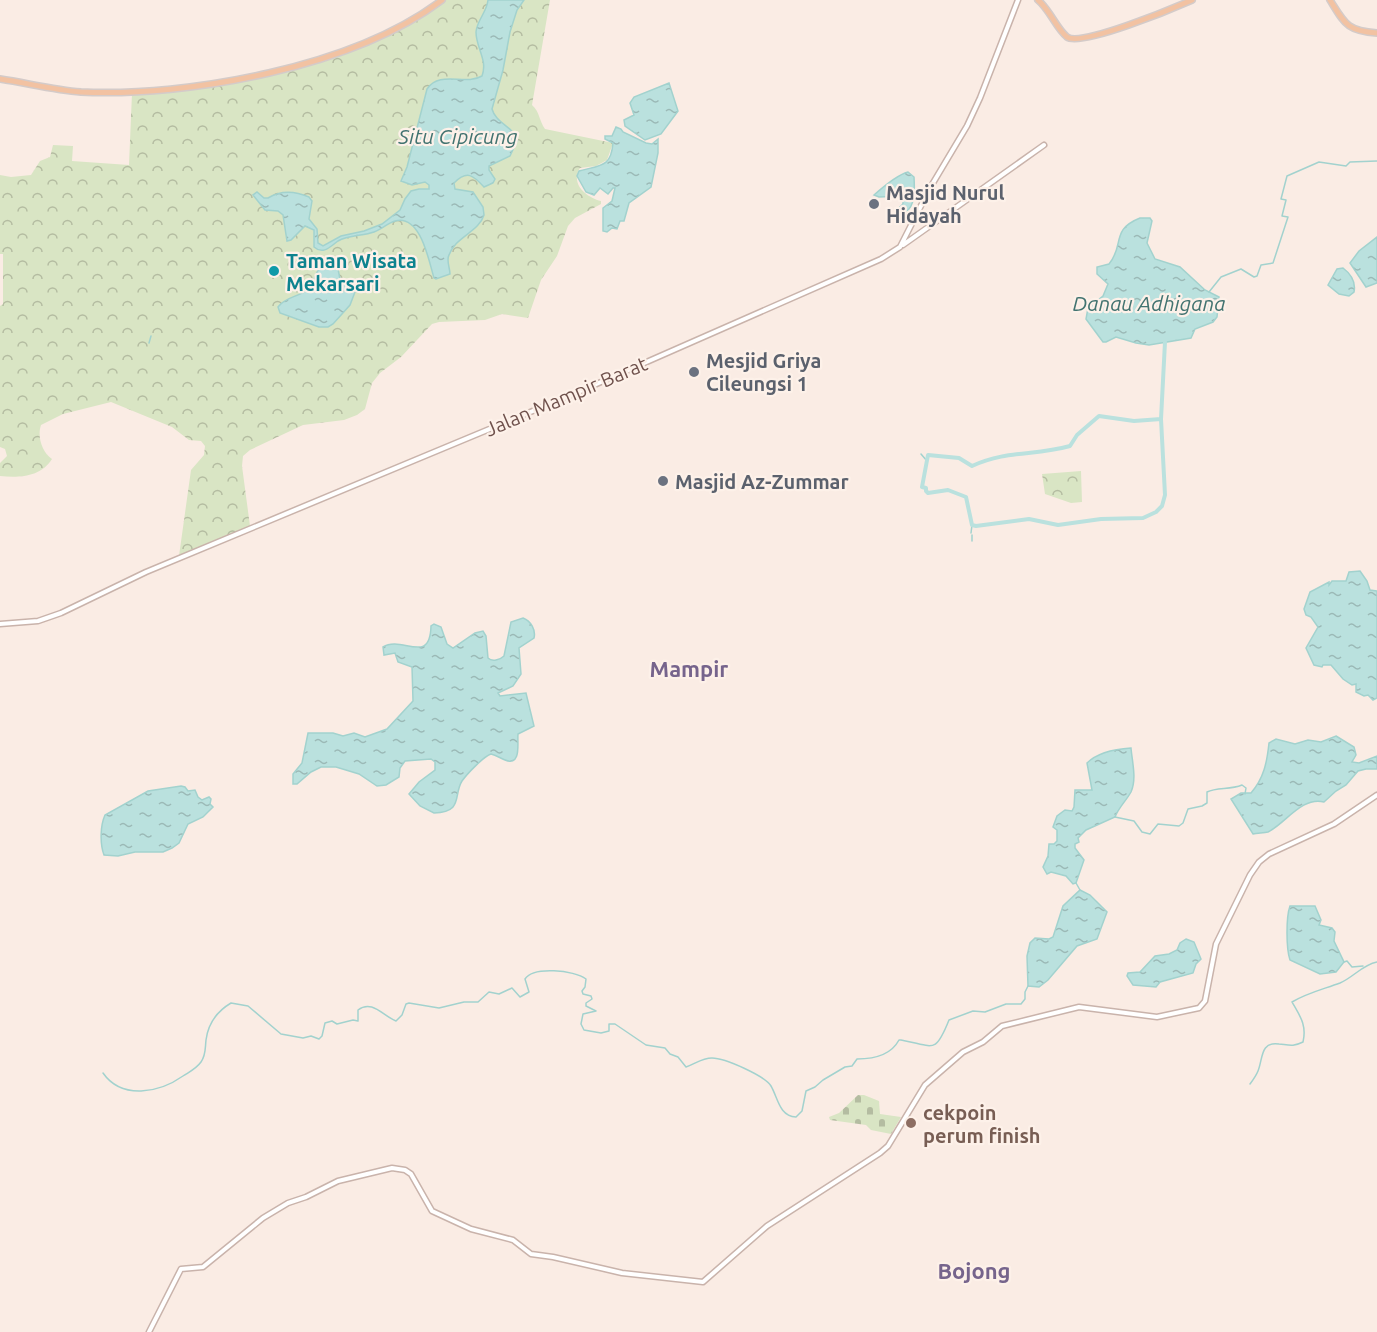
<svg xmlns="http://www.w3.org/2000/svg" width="1377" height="1332" font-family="Ubuntu,sans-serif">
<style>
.forest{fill:url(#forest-crowns)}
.cemetery{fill:url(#cemetery-stones)}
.water{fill:url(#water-ripples);stroke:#a2d2ce;stroke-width:1.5}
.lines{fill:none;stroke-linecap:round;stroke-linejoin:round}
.stream{stroke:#a2d2ce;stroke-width:1.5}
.river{stroke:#bae1de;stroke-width:4}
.tertiary-casing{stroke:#c9b3ab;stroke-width:7}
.primary-casing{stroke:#d4cbc9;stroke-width:8}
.tertiary{stroke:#fff;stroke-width:4}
.primary{stroke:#f2c2a2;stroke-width:5}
.worship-dot{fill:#6b7280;stroke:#fdf1e9;stroke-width:2}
.culture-dot{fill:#0f9aa8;stroke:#fdf1e9;stroke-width:2}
.education-dot{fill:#8d6e63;stroke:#fdf1e9;stroke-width:2}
.labels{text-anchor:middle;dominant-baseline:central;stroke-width:4.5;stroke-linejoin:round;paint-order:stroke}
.worship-label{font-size:20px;font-weight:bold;fill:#5b616d;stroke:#fdf1e9;text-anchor:start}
.culture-label{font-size:20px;font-weight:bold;fill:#0d838f;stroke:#fdf1e9;text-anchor:start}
.street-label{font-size:20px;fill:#6f514c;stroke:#fdf1e9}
.education-label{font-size:20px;font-weight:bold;fill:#785e54;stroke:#fdf1e9;text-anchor:start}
.water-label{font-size:21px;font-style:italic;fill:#427370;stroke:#fdf1e9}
.quarter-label{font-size:22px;font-weight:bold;fill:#76648c;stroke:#fdf1e9}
</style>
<defs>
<pattern id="forest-crowns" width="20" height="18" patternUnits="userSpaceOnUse" patternTransform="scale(1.5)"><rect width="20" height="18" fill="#d9e5c4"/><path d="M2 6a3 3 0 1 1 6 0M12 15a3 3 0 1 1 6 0" fill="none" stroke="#b4bca1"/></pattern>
<pattern id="cemetery-stones" width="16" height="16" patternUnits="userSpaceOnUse" patternTransform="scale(1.5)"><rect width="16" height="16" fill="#d9e5c4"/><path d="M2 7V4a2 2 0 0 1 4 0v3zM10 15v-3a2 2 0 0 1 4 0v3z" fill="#b4bca1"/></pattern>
<pattern id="water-ripples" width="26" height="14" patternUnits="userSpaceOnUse" patternTransform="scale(1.5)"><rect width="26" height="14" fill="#bae1de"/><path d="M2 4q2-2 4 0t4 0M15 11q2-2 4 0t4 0" fill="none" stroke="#9bb9b6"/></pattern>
</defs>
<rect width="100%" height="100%" fill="#faece4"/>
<!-- forest -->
<path class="forest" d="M445,0h105l-18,105c8,7 7,16 13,24l68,14 -6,17 -11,6 -16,2c-10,16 6,29 21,33v3l-26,14 -7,8 -11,30 -16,24 -13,38 -26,-4 -17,6 -46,2 -7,2 -31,33 -21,16 -8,10 -7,26 -8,6 -13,5 -41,5 -53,25 -7,6 -1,10 8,60 -71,30 12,-86 13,-15 1,-9 -4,-5 -12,-1 -17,-13 -61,-25 -48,12 -22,11c-4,12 1,27 11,34 -11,18 -33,19 -52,17v-13l7,-7 -2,-7 -5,-2v-141l3,-2v-50h-3v-79l11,2 20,-2 9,-14 10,-4 3,-12 20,1 -1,15 57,4 3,-72c98,-3 235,-32 313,-93z
M1081,471l1,31 -11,1 -26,-9 -3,-20z"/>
<!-- cemetery -->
<path class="cemetery" d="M858,1095h6l15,6 1,13 21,3 -10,17 -20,-4 -5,-5 -36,-5 -1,-3 10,-4z"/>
<!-- water -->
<path class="water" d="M488,0h36l-7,10 -7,22 -7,38 -11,39c4,15 22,17 25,32l-7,15 -21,10v4l6,9 -2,4 -9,4c-11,-12 -17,-17 -30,-4l1,6 18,3 10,15 1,8c-5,17 -29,22 -35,40 -3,5 1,13 1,19l-14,5 -2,-1c-5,-16 -13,-64 -39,-57 -7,2 -13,8 -21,11 -11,4 -26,3 -36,9 -8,6 -15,14 -24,6v-17l-9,-4 -14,14 -4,1 -4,-26 -5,-4 -13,-1 -12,-15 4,-3 7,6h4c13,-8 27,-7 41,-1l3,4 -3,18 8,10 1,14 5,3 18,-10 23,-5 18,-7 18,-14 5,-11 6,-8 8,-2h10v-4l-4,-3 -13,3 -11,-4 6,-14 20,-78c13,-19 38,-3 55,-13 6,-16 -6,-28 -6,-44 1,-12 11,-20 12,-32z
M669,83l9,28 -17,23 -16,6 -20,-14 -1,-6 10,-5 -4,-12 4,-6z
M616,127l5,2 2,3 23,11 6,1 6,-5v14l-7,34 -22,16 -5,18h-4l-3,8 -5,-1 -5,4 -4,-1v-23l9,-7 3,-13h-2l-5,6 -8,-6 -6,7 -8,-3 -9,-16 2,-5c21,-6 32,-3 34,-28l-8,-4v-3h7z
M908,172l6,5c1,17 2,34 -17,40l-2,-5 8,-8 -1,-8 -23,1 -5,-2c9,-8 23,-20 34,-23z
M1140,218h10l2,3 -5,22 8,16 25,8 25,23 14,7 -2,20 -4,5 -18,7 -4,9 -42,7 -13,-2 -20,-6 -10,5h-3l-17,-23 2,-11 15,-12 5,-12 -11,-10v-7l12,-3c16,-19 1,-34 31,-46z
M1377,237v46l-11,4 -16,-24 9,-12z
M326,259l11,5 3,15 15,13 -5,13 -17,19 -5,3h-9l-39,-14 -2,-6c8,-11 22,-10 30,-18 8,-8 8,-22 18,-30z
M1343,268c8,6 13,14 11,24l-5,4 -10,-2 -11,-9 9,-16z
M1360,571l7,10 3,9 7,1v107l-4,2 -5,-5 -4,1 -8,-4v-8l-4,1 -9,-6 -12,-14h-8l-1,2 -8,-2 -8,-17 12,-21 -7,-10 -5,-2 -2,-6 6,-17 19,-10v3l3,-4h14l3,-9z
M523,618c8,3 13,12 11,20l-15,10 2,26 -8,12 -15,7 2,3 26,-3 8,33 -16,8c-1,8 4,33 -13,26 -5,-2 -9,-5 -14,-6 -7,2 -24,20 -29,27 -9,14 2,31 -28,32l-14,-7 -11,-12 10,-12 16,-12v-8l-4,-3 -26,2 -5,7 -1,9 -13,8 -9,1 -18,-12 -23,-7h-15l-10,5 -14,12h-4v-10l9,-11 6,-30h25l10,3 11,-3 11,4 22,-8 26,-28 -1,-34 -14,-5 -3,-9 -11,2 -1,-8c19,-12 47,19 48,-21l3,-2 7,3 6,17 6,4 22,-15 8,-2 3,5 2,22c4,4 12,2 16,-2l7,-34z
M1336,736l18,11 2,8 -4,7 7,1 18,-7v13h-11l-8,2 -12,14 -10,6 -12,11c-22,-6 -39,22 -56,30 -4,1 -11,1 -15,2l-22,-35 10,-6h10c13,-15 16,-31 18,-50l7,-4 19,5 13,-4 13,2z
M1131,748c1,13 6,31 0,44 -5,9 -12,15 -16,25l-29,13 -8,8 1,4 -4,2v4l9,12 -8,23 -3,1 -7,-8 -15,-4 -4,2 -4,-7 5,-11 1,-12h5l3,-3v-11l-4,-3 4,-11 8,-6 7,1 2,-4 1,-17h17l-5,-27c11,-11 29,-14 44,-15z
M181,786l4,1 3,4 7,-1 3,7 4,3 7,-3 2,2 -1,5 3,3 -10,10 -15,7 -9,19 -7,5 -9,4h-28l-17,4 -14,-1c-4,-11 -4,-29 1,-40l43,-24z
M1080,890l10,5 17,17 -10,27 -20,7 -29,34 -9,7 -11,-1 -1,-30 3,-13 5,-5 14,1 4,-2 10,-31z
M1290,906h25l6,14 -2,5 13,3 3,4 -1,9 10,21 -8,10 -16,2 -30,-14c-4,-12 -4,-43 0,-54z
M1186,939l8,3 7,17 -5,5 -3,9 -33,9 -4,5 -23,-2 -6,-9 1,-3 12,-1 15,-16 14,-2 8,-4 3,-7z"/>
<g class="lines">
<!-- stream -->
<path class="stream" d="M1209,292l12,-15 20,-8 13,8 3,-1 4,-11 12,-2 15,-46 -6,-1 4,-16 -5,-1 6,-23 32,-14 27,4 4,-4 27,-1
M149,343l2,-7
M921,454l6,7
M971,533l1,-8
M972,535v6
M1115,817l19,4 8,11 8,2 8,-10 21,2 4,-3 5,-14 14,-3 5,-3v-11c10,-5 23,-2 35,-7l4,3 -1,6
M1076,883l4,7
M1344,962l3,-1 5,6 11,-1
M103,1073c19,27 56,20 80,3 6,-4 13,-7 18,-14 5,-7 4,-13 5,-22 2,-16 10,-28 25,-37l17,3 33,28 22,4 8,-2 8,3 3,-3 3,-13 7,-2 5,3 16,-4 5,1v-11c14,-11 25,6 38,11l6,-6 4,-11 3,-1 30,5 25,-6h14l11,-10 10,2 13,-6 8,9 9,-5 -4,-13c8,-13 49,-9 61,0l-1,8 -3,4 1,3 8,2 1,3 -6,4v3l10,5 -13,3 -2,10 3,6 17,3 8,-2v-7h6l31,21 19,3 5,6 8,3 8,10c9,-3 16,-9 26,-9 13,0 53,18 59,28 7,12 8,30 25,31l6,-6 4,-20 9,-4 8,-7 22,-13 7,-1 5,-7c16,0 34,-4 42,-19h2c33,6 34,15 48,-20l24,-9 12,1 21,-8h15l4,-5v-7l3,-6
M1250,1084c3,-4 6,-8 8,-13 5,-12 2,-30 21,-27 10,1 14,3 24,-2 4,-17 -3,-26 -11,-40 15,-9 32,-13 48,-19 14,-6 22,-18 37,-21"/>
<!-- river -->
<path class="river" d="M1161,419l-27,2 -35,-5 -22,19 -7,11c-36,10 -63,4 -98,20l-13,-8 -31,-3 -6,32 4,1v3l2,2 20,-3 18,7 6,28 4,1 53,-7 29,6 43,-6 42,-1 13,-6 6,-6 3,-11 -4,-76 4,-77"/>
<!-- tertiary casing -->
<g class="tertiary-casing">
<path id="tertiary" d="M903,245l141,-100
M0,624l38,-3 23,-8 85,-41 430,-179 305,-134 19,-12 30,-59 37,-62 13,-28 38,-98
M149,1332l32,-63 22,-2 60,-49 25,-15 18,-6 32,-16 54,-13 13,2 6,4 21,37 39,18 42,11 18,14 22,3 69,16 81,9 64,-56 113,-73 8,-7 37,-61 38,-33 20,-10 19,-16 77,-19 78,10 42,-9 6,-7 11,-57 34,-69 9,-13 10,-8 65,-30 43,-29"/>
</g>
<!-- primary casing -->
<g class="primary-casing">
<path id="primary" d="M1038,0c12,10 18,28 29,37 14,10 107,-29 125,-37
M1330,0c15,24 17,31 47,33
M0,79c27,4 54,11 81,13 108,5 273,-25 361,-92"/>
</g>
<!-- tertiary -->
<use href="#tertiary" class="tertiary"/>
<!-- primary -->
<use href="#primary" class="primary"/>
</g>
<!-- markers -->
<g class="worship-dot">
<circle cx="874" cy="204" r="6"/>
<circle cx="694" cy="372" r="6"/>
<circle cx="663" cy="481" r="6"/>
</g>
<circle class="culture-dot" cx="274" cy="271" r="6"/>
<circle class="education-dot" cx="911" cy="1123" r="6"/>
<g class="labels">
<!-- worship labels -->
<g class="worship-label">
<text x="886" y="192">Masjid Nurul<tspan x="886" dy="23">Hidayah</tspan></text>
<text x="706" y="360">Mesjid Griya<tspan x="706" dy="23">Cileungsi 1</tspan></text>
<text x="675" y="481">Masjid Az-Zummar</text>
</g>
<!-- culture labels -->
<g class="culture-label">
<text x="286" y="260">Taman Wisata<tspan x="286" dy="23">Mekarsari</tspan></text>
</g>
<!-- street labels -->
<g class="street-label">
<text transform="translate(566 396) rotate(-23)">Jalan Mampir Barat</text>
</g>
<!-- education labels -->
<g class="education-label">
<text x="923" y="1112">cekpoin<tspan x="923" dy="23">perum finish</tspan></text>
</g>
<!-- water labels -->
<g class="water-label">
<text x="458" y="136">Situ Cipicung</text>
<text x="1149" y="303">Danau Adhigana</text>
</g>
<!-- quarter labels -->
<g class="quarter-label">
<text x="689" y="668">Mampir</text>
<text x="974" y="1270">Bojong</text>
</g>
</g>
</svg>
